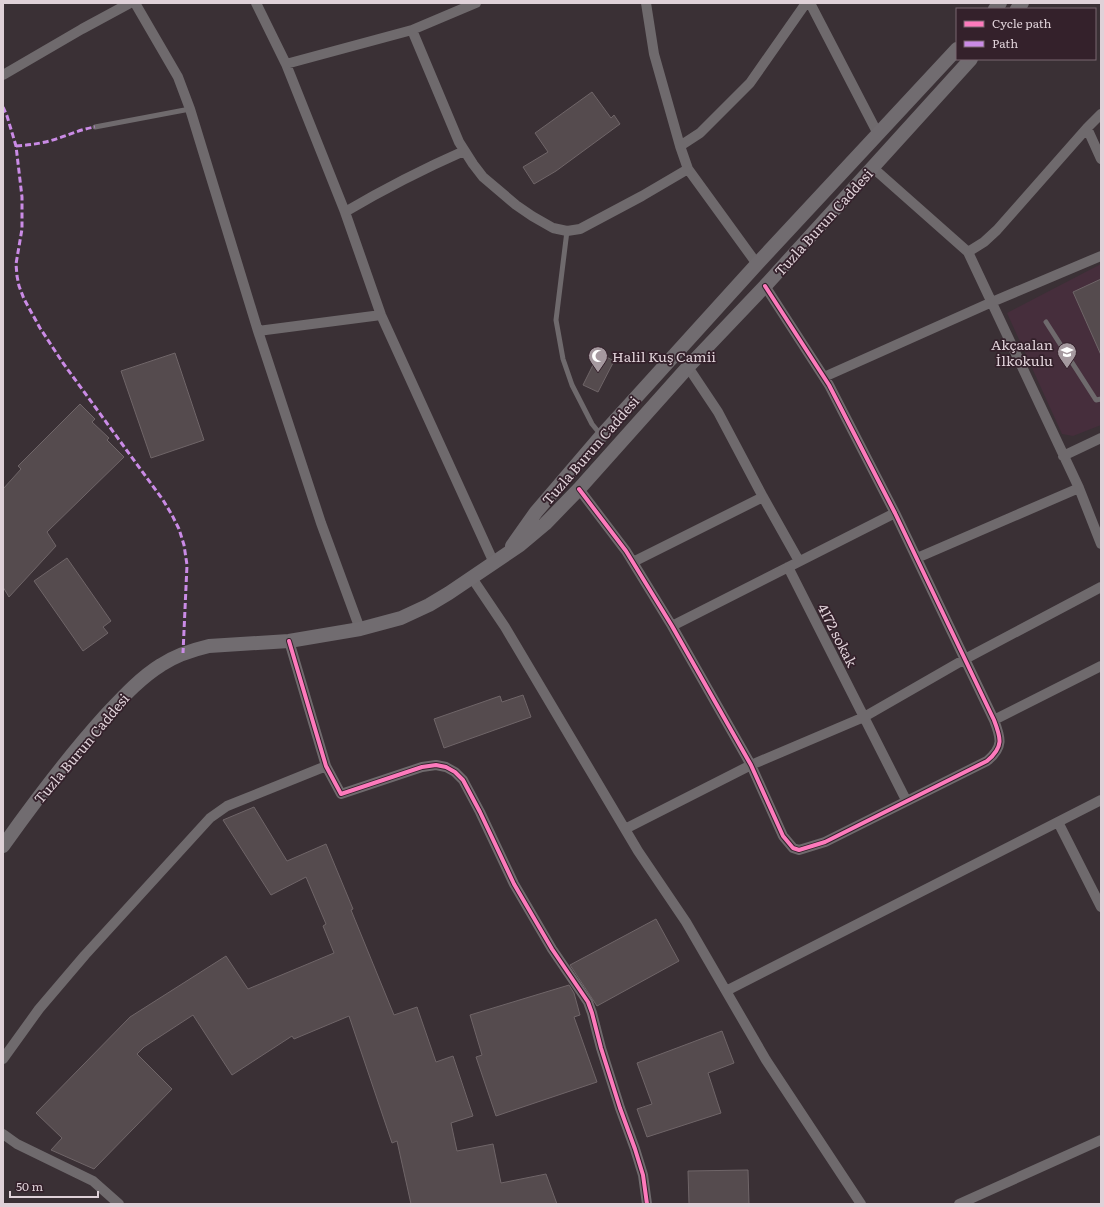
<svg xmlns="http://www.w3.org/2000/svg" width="1104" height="1207" font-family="Literata,serif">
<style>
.built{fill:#462e3c}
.building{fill:#554b4e;stroke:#6f6568}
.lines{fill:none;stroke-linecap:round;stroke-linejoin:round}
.service{stroke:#6f6a6d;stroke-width:5}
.minor{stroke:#6f6a6d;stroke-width:10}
.secondary{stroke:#716c70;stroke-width:14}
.quiet{stroke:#ca8be6;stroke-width:3;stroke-dasharray:6 3;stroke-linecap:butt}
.cycleway-casing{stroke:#34212b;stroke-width:6}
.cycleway{stroke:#fd7abc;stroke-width:4}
.labels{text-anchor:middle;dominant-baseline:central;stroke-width:3.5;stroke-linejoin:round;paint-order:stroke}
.street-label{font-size:14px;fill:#dfd1d8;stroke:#34212b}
.poi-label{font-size:14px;fill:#dfd1d8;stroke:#34212b;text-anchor:end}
</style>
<rect width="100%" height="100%" fill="#3a3035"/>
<!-- built -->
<path class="built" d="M1101,264v161l-28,11 -11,-2 -55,-121z"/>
<!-- building -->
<path class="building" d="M592,92l19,26 3,-3 6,9 -64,47 -22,13 -11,-17 25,-15 -13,-19z
M1101,279v76l-28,-63z
M175,353l29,87 -53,18 -30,-87z
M599,353l15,8 -16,31 -15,-7z
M80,404l15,15 -3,3 17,16 -2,2 17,17 -77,75 9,14 -47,51 -6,-10v-98l18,-20 -3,-3z
M67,558l44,63 -8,6 5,6 -25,18 -49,-70z
M523,695l8,22 -87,31 -10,-29 66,-23 2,6z
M254,807l33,54 39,-17 27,65 -2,1 43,105 23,-8 19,55 17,-6 20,60 -22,7 6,28 36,-7 8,39 45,-9 11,30h-146l-14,-63 -5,2 -43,-127 -55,23 -2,-3 -60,39 -39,-60 -49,32 -7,7 35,35 -78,80 -43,-19 11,-12 -26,-25 94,-96 96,-61 22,33 86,-36 -11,-27 3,-2 -20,-47 -35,18 -48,-75z
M656,919l23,42 -82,45 -27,-41z
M569,985l5,8 6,22 -6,2 23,65 -101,34 -20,-59 6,-2 -12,-40z
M722,1031l12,32 -26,10 13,40 -74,24 -10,-28 15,-5 -15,-41z
M748,1170l1,34h-60l-1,-33z"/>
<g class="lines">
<!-- service -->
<path class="service" d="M95,127l95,-18
M567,231l-11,89 7,39 9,26 20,39 9,11
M1046,322l50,78 5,-1"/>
<!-- minor -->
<path class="minor" d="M135,3l43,74 12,32 68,222 63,192 39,106
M256,3l30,61 59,148 36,103 113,248
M646,3l8,51 26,92 8,23 69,95
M810,3l68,131
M412,30l47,112 14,22 10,13 33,28 16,11 21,12 14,3 13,-2 62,-33 46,-27
M286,64l126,-34 64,-27
M3,75l79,-46 48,-26
M1087,128l14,31
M680,146l20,-13 50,-50 56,-80
M872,167l96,85 111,236 22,56
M345,212c39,-23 78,-43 119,-61
M968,252l16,-10 13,-12 90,-102 14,-14
M258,331l123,-16
M688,367l30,45 45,85 36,64
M824,377l168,-75 109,-46
M1063,456l38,-18
M579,489l47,62 46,75 79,139 32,71 10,12 6,2 26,-8 162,-81c17,-14 14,-23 7,-41l-99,-207 -66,-128 -64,-99
M917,558l162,-70
M633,562l130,-65
M788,567l118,233
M472,578l33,49 133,224 48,71 80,138 95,144
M672,626l223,-113
M289,641l37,125 15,28 81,-27 14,-2 10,2 9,5 8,8 17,32 34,72 38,65 36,53 4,11 9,35 19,60 15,41 8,26 4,29
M994,720l107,-54
M1058,822l43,85
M625,829l126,-64 113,-48 101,-58 136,-72
M726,991l375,-191
M3,1059l36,-50 46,-54 125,-137 17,-12 99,-40
M3,1134l14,10 76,37 26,23
M959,1204l142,-64"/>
<!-- secondary -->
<path class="secondary" d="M995,9l5,-6
M1017,9l5,-6
M512,546l24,-34 65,-76 156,-172 200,-215
M3,846c32,-45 65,-89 102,-130 17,-18 35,-38 56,-51 15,-10 31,-15 48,-19l80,-5 71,-12 41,-11 28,-13 20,-12 71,-48 25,-21 34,-35 109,-122 77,-81 206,-227"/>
<!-- quiet -->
<path class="quiet" d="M3,107l4,9 9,30 6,51v32l-6,35 1,12 2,10 5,13 16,29 23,35 100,137 9,15 7,14 5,16 3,20 -4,88
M16,146c15,-1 29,-3 43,-8 12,-4 23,-9 36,-11"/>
<!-- cycleway casing -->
<g class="cycleway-casing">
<path id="cycleway" d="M579,489l47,62 46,75 79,139 32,71 10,12 6,2 26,-8 162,-81c17,-14 14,-23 7,-41l-99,-207 -66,-128 -64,-99
M289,641l37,125 15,28 81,-27 14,-2 10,2 9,5 8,8 17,32 34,72 38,65 36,53 4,11 9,35 19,60 15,41 8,26 4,29"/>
</g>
<!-- cycleway -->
<use href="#cycleway" class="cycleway"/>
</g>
<!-- icons -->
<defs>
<g id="school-pin" transform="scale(1)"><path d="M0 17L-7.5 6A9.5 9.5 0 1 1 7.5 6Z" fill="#a5999f" stroke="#34212b"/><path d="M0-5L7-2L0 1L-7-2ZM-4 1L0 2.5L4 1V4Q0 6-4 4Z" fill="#fff"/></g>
<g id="mosque-pin" transform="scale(1)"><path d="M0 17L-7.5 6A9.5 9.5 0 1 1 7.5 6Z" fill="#a5999f" stroke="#34212b"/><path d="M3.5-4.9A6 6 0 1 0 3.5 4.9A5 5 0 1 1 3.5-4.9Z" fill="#fff"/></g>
</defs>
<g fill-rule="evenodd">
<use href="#school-pin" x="1067" y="352"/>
<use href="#mosque-pin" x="598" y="356"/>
</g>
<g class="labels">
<!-- street labels -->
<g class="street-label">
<text transform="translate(823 222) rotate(-48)">Tuzla Burun Caddesi</text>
<text transform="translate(590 450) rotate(-49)">Tuzla Burun Caddesi</text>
<text transform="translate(838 635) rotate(63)">4172 sokak</text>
<text transform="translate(81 748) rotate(-50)">Tuzla Burun Caddesi</text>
</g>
<!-- poi labels -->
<g class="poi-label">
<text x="1053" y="344">Akçaalan<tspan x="1053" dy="16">İlkokulu</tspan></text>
<text x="612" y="356" text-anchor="start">Halil Kuş Camii</text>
</g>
</g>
<!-- border -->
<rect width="1104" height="1207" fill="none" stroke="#dfd1d8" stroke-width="8"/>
<!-- legend -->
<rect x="956" y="8" width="140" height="52" fill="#34212b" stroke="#786770"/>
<rect x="964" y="21" width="20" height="6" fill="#fd7abc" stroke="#786770"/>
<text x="992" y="28" font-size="12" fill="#dfd1d8">Cycle path</text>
<rect x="964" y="41" width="20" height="6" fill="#ca8be6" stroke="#786770"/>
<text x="992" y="48" font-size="12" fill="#dfd1d8">Path</text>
<!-- scale -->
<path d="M10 1191v6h88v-6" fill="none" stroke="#dfd1d8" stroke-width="2"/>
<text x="16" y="1191" font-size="12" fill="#dfd1d8" stroke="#34212b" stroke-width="3" paint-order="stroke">50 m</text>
</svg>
